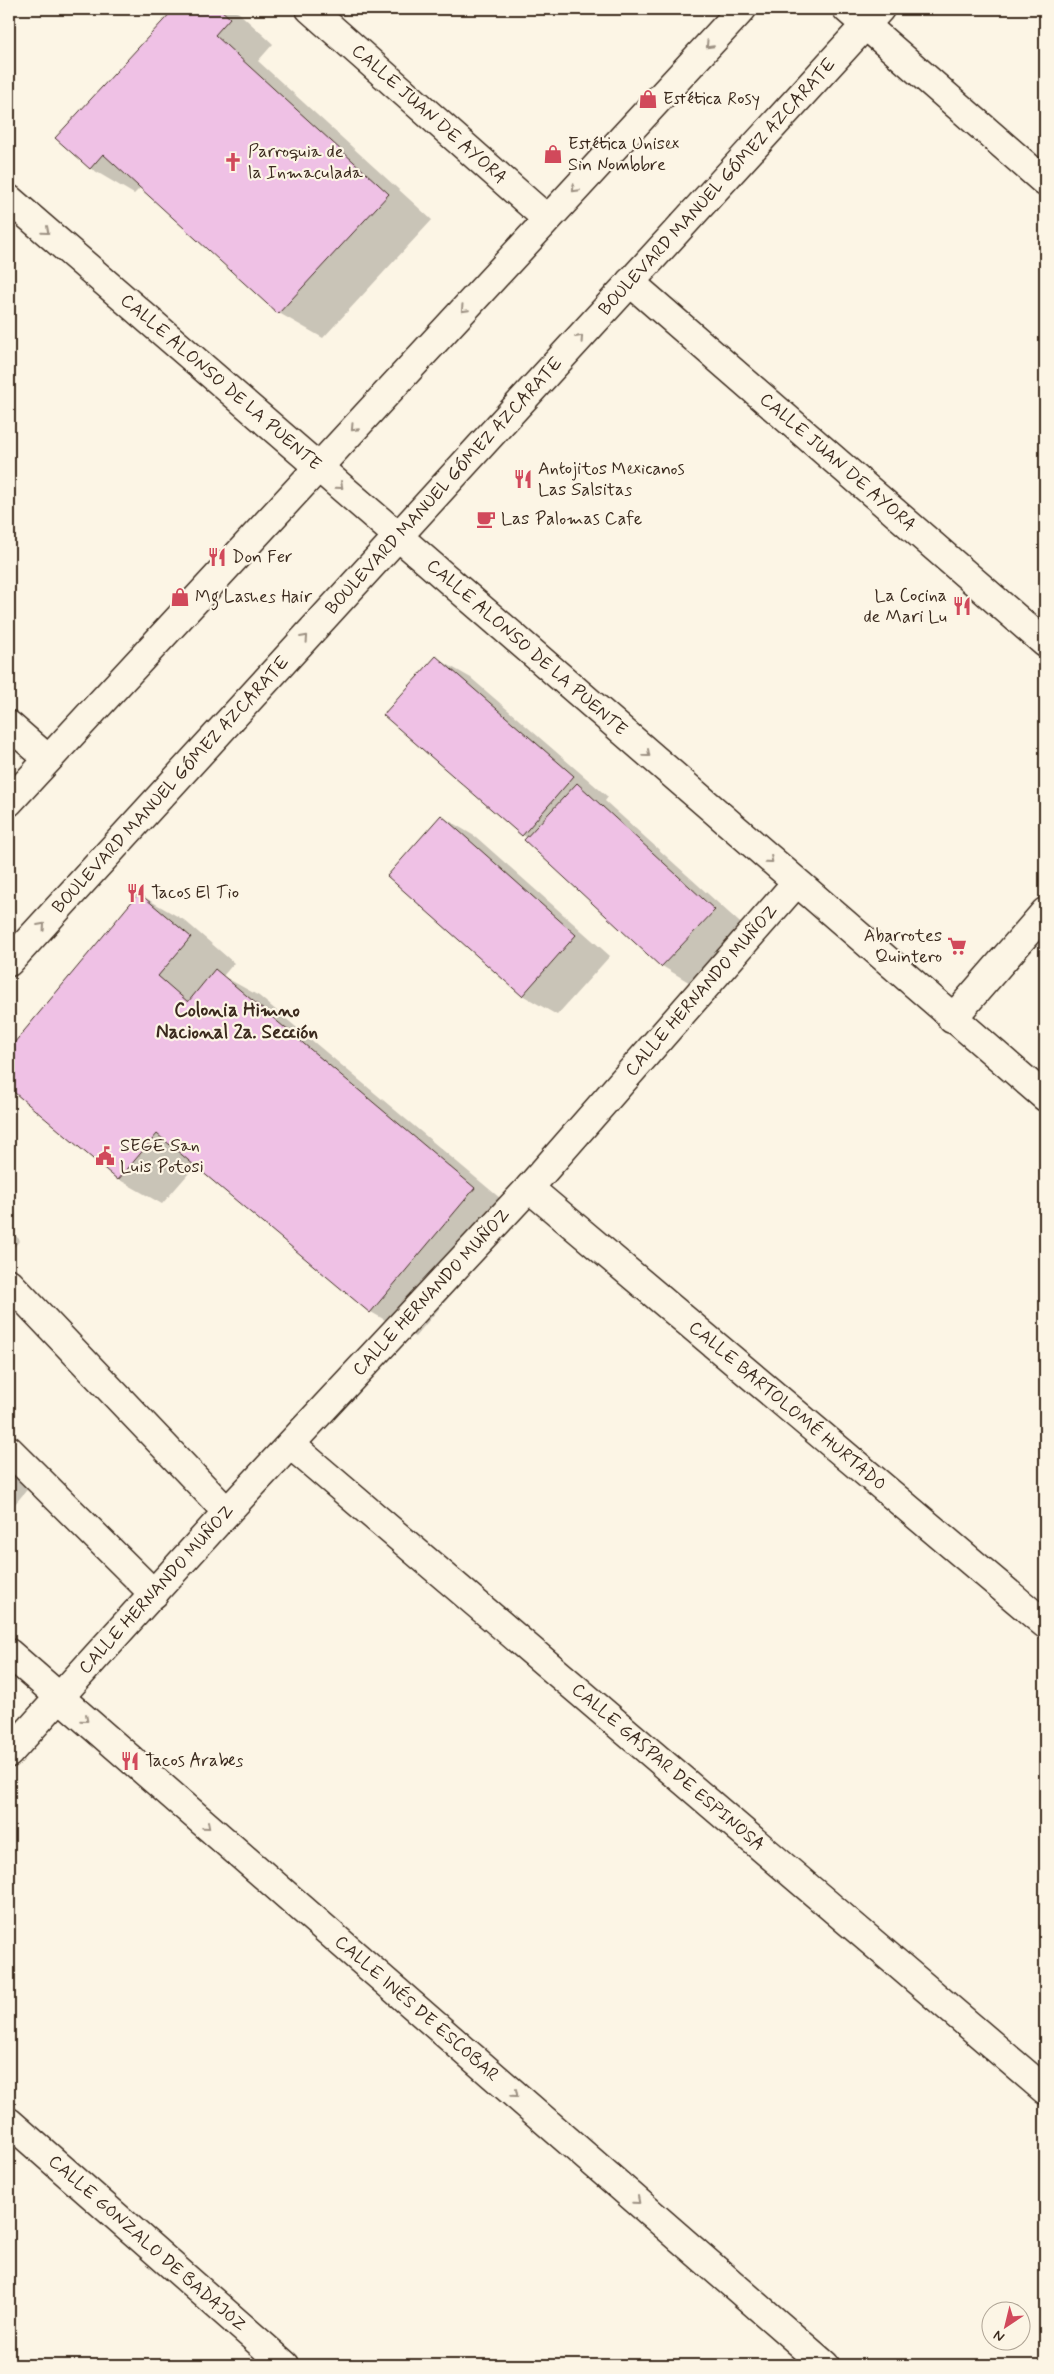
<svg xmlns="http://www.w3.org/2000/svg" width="1054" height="2374" font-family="Mynerve,sans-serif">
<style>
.shadow{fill:#0003}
.building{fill:#efc1e5;stroke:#3b2a1e}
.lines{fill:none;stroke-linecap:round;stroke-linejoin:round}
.minor-casing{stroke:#3b2a1e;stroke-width:31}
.minor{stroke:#fcf5e5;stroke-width:28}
.oneway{stroke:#9c9082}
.labels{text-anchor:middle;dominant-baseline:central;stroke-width:4.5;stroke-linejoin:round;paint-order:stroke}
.poi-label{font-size:18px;fill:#3b2a1e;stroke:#fcf5e5;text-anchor:start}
.street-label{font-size:18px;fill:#3b2a1e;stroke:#fcf5e5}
.neighbourhood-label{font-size:19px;font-weight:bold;fill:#3b2a1e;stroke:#fcf5e5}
</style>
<rect width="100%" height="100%" fill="#fcf5e5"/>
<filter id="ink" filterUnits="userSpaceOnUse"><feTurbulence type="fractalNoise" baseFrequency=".02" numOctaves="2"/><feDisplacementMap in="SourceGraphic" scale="10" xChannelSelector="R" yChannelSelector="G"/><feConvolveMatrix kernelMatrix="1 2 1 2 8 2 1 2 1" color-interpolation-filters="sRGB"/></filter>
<g filter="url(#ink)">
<!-- shadow -->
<path class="shadow" d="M176,9h56l7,4 34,31 -15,17 174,159 -109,118 -44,-25 -138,-126 -7,7 -44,-26 -33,-30z
M436,658l35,20 137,119 -3,4 144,130 -52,56 -35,-21 -137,-126 3,-2 -5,-3z
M441,816l35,21 134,119 -53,59 -35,-20z
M140,895l44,25 50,43 -11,13 36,20 260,218 -104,123 -44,-25 -175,-147 -34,39 -44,-25 -109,-92v-36z
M9,1230l11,10 -11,13z
M9,1465l22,20 -22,26z"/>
<!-- building -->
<path class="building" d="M174,9h46l10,9 -15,17 174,159 -111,120 -175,-160 -13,15 -35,-31z
M436,656l138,120 -52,60 -139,-121z
M577,783l138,127 -54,57 -137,-127z
M441,815l135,120 -54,61 -135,-120z
M139,893l52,44 -33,39 30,26 27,-33 260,219 -105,125 -213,-179 -39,46 -109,-92v-39z"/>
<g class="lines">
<!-- minor casing -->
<g class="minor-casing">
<g id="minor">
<path id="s1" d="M310,9l237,210"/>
<path d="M847,9l198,173"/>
<path id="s2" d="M9,199l1036,898"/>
<path id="s3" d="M630,282l415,361"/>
<path d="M9,725l39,34"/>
<path d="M9,802l733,-793"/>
<path id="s4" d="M9,962l871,-953"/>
<path d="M952,1019l93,-107"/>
<path id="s5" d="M529,1188l516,436"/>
<path d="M9,1283l218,229"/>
<path id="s6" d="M291,1445l754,645"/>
<path d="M9,1450l145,144"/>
<path id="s7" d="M9,1653l816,712"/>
<path id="s8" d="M9,1753l218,-241 302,-324 267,-305"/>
<path id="s9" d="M9,2122l276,243"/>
</g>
</g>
<!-- minor -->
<use href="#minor" class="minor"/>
</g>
<!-- one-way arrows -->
<defs><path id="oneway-chevron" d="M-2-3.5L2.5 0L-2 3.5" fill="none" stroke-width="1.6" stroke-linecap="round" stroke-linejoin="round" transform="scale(1.25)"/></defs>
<g class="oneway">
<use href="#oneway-chevron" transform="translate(709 45) rotate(133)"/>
<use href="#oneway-chevron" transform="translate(575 189) rotate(133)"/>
<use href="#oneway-chevron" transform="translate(46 231) rotate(41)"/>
<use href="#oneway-chevron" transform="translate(464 309) rotate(133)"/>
<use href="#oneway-chevron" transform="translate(580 338) rotate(-48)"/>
<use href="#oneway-chevron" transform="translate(354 428) rotate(133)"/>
<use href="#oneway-chevron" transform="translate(340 486) rotate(41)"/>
<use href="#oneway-chevron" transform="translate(305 638) rotate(-48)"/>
<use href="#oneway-chevron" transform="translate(647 754) rotate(41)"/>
<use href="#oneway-chevron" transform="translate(770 860) rotate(41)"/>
<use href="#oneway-chevron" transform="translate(42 926) rotate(-48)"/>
<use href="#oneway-chevron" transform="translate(85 1719) rotate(41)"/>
<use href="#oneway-chevron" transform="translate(207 1826) rotate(41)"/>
<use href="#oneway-chevron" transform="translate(515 2094) rotate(41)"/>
<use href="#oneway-chevron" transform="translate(637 2201) rotate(41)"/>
</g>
</g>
<!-- icons -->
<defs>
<g id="shop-bare" transform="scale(1.5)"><path d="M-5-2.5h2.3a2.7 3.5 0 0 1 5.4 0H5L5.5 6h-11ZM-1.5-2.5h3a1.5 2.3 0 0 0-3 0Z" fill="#d1495b" stroke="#fcf5e5" stroke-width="2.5" paint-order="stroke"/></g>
<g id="church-bare" transform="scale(1.5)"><path d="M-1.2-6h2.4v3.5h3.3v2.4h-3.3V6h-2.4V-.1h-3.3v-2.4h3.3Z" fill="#d1495b" stroke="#fcf5e5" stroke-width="2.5" paint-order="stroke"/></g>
<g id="restaurant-bare" transform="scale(1.5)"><path d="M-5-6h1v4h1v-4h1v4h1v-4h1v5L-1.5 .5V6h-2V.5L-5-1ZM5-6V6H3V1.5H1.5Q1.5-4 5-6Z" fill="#d1495b" stroke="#fcf5e5" stroke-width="2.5" paint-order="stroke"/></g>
<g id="cafe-bare" transform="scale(1.5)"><path d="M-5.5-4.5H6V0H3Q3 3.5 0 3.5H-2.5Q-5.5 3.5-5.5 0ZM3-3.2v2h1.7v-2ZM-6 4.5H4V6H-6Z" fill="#d1495b" stroke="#fcf5e5" stroke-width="2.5" paint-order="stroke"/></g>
<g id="supermarket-bare" transform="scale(1.5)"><path d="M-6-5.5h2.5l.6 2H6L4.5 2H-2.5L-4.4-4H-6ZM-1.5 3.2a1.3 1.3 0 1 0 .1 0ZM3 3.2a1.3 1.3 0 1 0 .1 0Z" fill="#d1495b" stroke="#fcf5e5" stroke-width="2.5" paint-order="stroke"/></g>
<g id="civic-bare" transform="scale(1.5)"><path d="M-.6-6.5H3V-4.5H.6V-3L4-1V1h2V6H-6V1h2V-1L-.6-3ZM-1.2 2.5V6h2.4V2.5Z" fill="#d1495b" stroke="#fcf5e5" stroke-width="2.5" paint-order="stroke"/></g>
</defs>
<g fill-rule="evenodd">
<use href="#shop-bare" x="648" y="99"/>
<use href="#shop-bare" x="553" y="154"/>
<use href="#church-bare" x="233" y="162"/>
<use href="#restaurant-bare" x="523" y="479"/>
<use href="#cafe-bare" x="486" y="519"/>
<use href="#restaurant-bare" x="217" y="557"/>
<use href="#shop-bare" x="180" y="597"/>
<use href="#restaurant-bare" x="962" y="606"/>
<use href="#restaurant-bare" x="136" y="893"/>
<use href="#supermarket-bare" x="957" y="946"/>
<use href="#civic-bare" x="105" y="1156"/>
<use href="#restaurant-bare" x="130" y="1761"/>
</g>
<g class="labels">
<!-- poi labels -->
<g class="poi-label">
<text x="663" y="99">Estética Rosy</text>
<text x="568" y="144">Estética Unisex<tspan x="568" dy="21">Sin Nombbre</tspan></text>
<text x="248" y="152">Parroquia de<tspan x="248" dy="21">la Inmaculada</tspan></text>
<text x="538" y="469">Antojitos Mexicanos<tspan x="538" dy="21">Las Salsitas</tspan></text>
<text x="501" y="519">Las Palomas Cafe</text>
<text x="232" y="557">Don Fer</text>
<text x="947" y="596" text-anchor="end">La Cocina<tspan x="947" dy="21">de Mari Lu</tspan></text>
<text x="195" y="597">Mg Lashes Hair</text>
<text x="151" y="893">Tacos El Tio</text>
<text x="942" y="936" text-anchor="end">Abarrotes<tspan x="942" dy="21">Quintero</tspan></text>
<text x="120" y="1146">SEGE San<tspan x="120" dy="21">Luis Potosi</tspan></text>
<text x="145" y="1761">Tacos Arabes</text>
</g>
<!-- street labels -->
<g class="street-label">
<text stroke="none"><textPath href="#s1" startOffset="159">CALLE JUAN DE AYORA</textPath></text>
<text stroke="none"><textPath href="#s4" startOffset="1050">BOULEVARD MANUEL GÓMEZ AZCARATE</textPath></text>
<text stroke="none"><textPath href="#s2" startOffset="280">CALLE ALONSO DE LA PUENTE</textPath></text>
<text stroke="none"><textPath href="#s3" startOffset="275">CALLE JUAN DE AYORA</textPath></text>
<text stroke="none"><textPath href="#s4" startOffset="645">BOULEVARD MANUEL GÓMEZ AZCARATE</textPath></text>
<text stroke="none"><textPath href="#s2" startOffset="685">CALLE ALONSO DE LA PUENTE</textPath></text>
<text stroke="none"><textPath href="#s4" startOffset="240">BOULEVARD MANUEL GÓMEZ AZCARATE</textPath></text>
<text stroke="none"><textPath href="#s8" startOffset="1030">CALLE HERNANDO MUÑOZ</textPath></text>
<text stroke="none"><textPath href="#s8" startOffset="625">CALLE HERNANDO MUÑOZ</textPath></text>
<text stroke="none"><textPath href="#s5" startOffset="338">CALLE BARTOLOMÉ HURTADO</textPath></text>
<text stroke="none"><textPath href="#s8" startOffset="220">CALLE HERNANDO MUÑOZ</textPath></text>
<text stroke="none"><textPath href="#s6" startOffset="496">CALLE GASPAR DE ESPINOSA</textPath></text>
<text stroke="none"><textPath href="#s7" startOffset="541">CALLE INÉS DE ESCOBAR</textPath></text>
<text stroke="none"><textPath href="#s9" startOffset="184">CALLE GONZALO DE BADAJOZ</textPath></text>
</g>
<!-- neighbourhood labels -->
<g class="neighbourhood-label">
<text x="237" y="1010">Colonia Himno<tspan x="237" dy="22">Nacional 2a. Sección</tspan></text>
</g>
</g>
<!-- margin -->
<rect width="1054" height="2374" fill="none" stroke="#fcf5e5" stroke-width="30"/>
<rect x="15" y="15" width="1024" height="2344" fill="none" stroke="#3b2a1e" stroke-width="2" filter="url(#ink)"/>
<!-- north arrow -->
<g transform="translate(1006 2326) rotate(215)"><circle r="24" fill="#fcf5e5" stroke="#afa495"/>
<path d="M0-4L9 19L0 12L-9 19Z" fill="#d1495b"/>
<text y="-8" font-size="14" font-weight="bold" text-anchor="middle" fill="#3b2a1e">N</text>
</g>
</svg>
